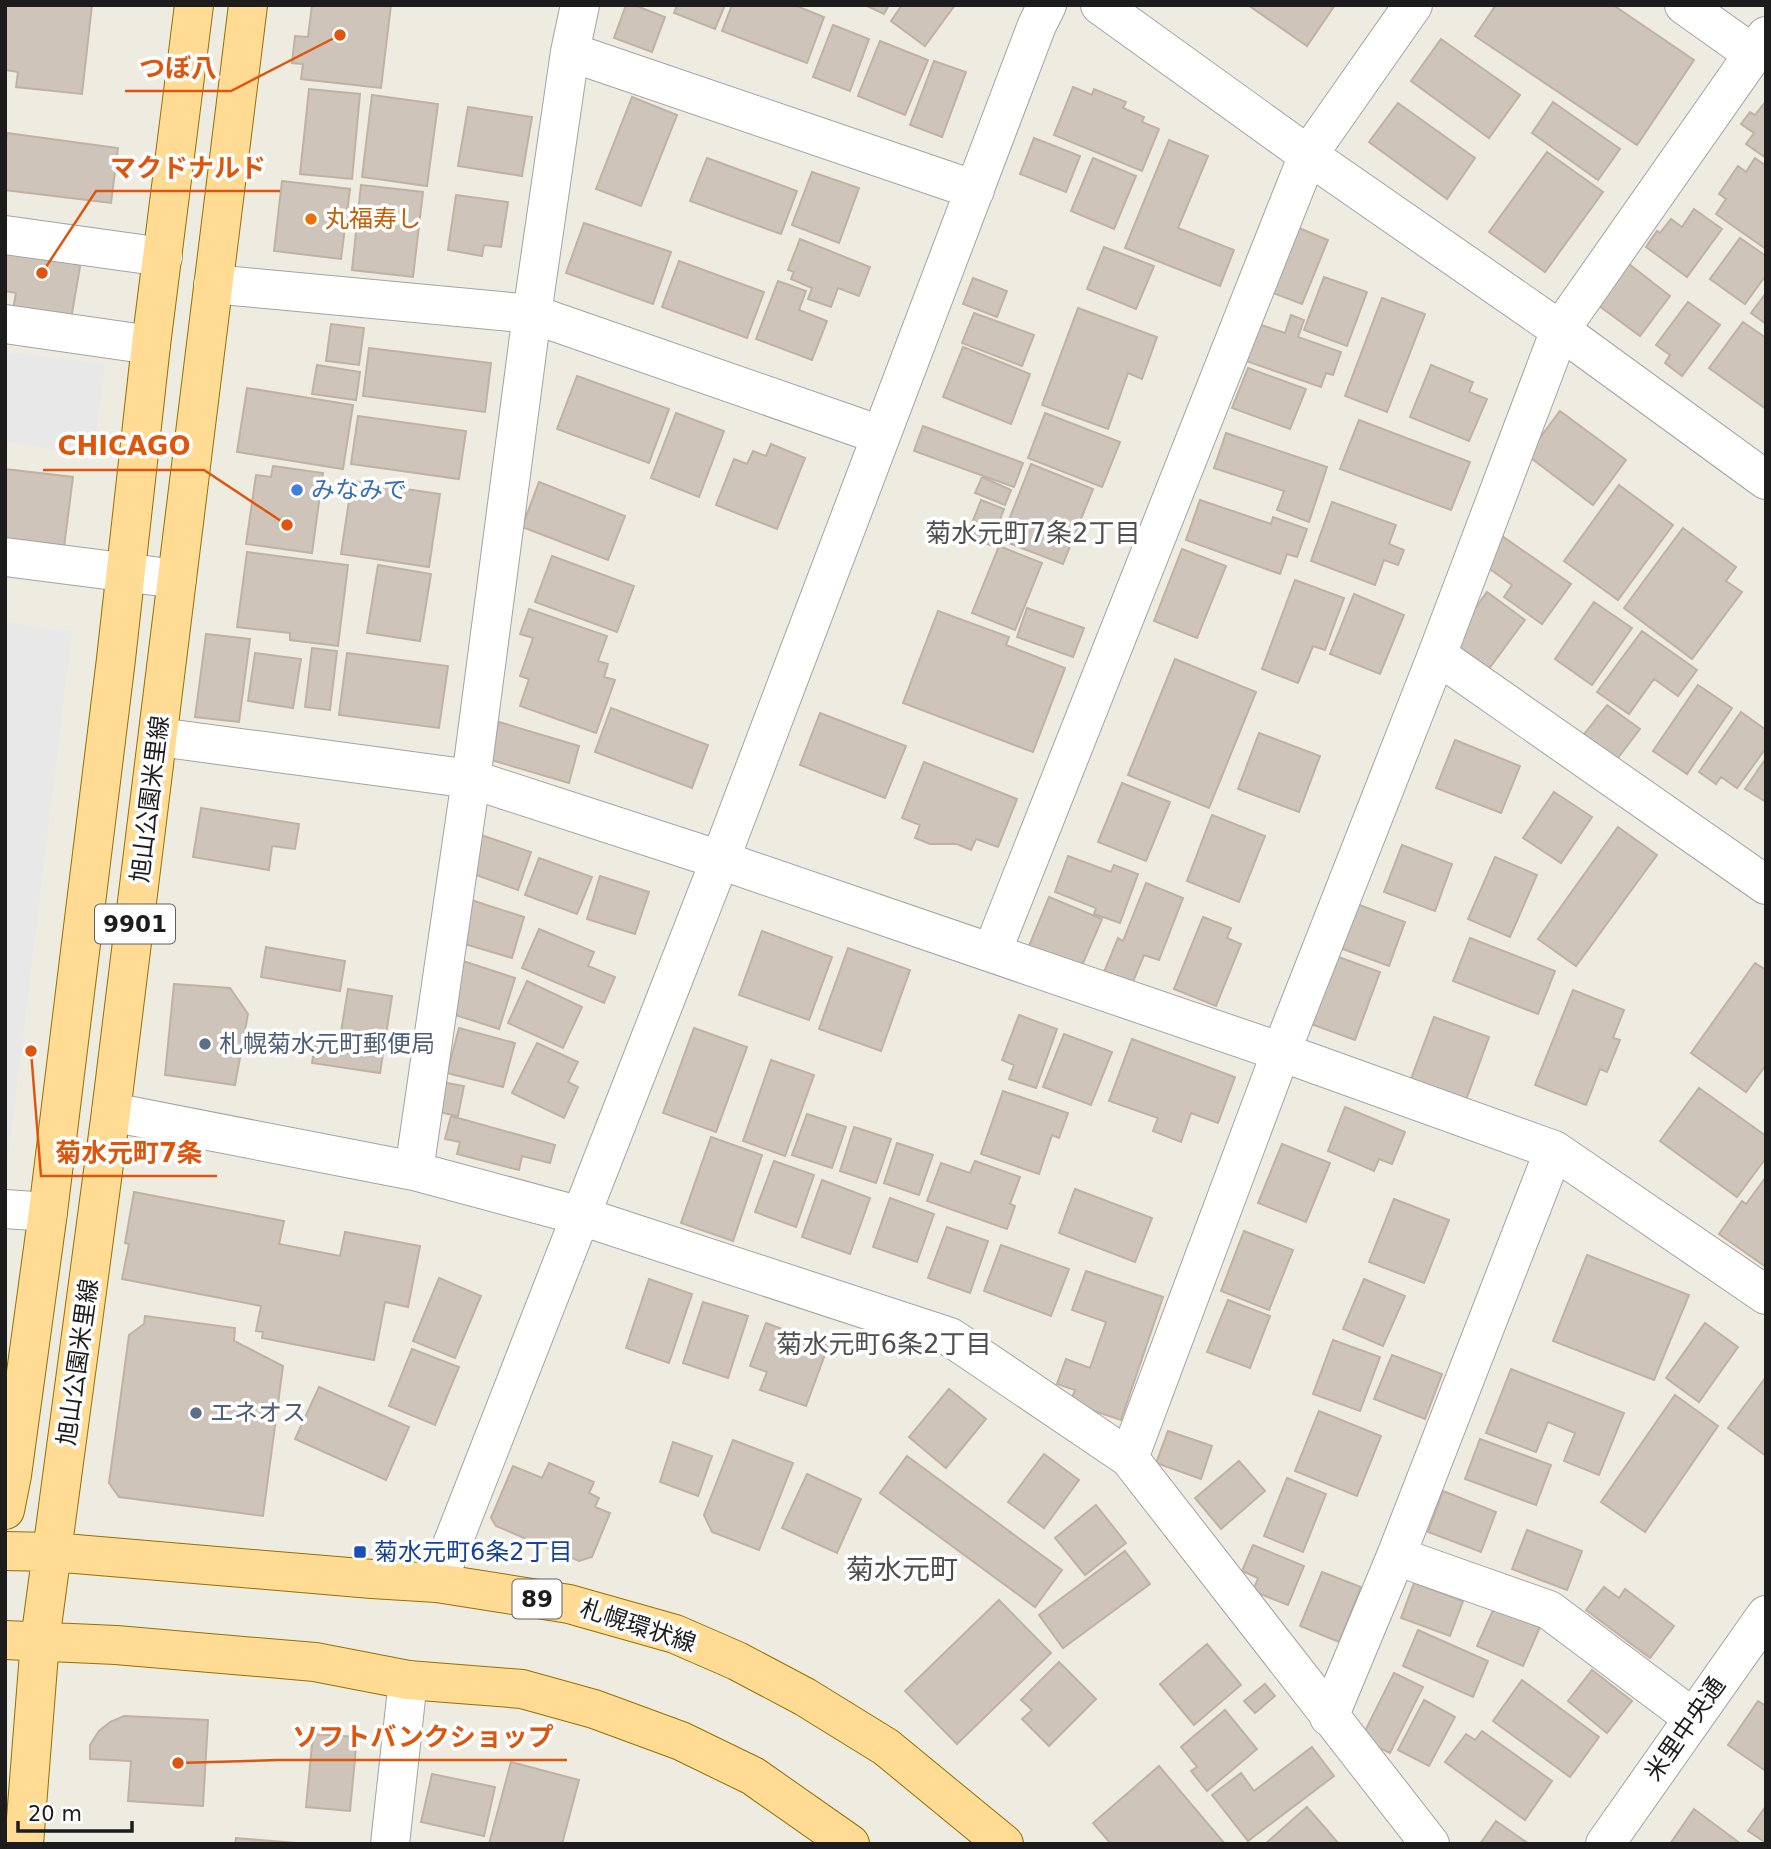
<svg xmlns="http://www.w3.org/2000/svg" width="1771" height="1849" font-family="'DejaVu Sans','Noto Sans JP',sans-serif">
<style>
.parking{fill:#e8e8e8}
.building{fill:#cec4b9;stroke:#c0b2a2;stroke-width:2}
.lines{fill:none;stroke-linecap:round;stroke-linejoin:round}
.minor-casing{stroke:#a3a3a3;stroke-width:40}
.major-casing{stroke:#937100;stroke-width:40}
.minor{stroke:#fff;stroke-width:38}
.major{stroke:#ffdb94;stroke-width:38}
.food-dot{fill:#e8710a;stroke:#fff;stroke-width:2.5}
.shop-dot{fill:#3f7fe0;stroke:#fff;stroke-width:2.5}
.service-dot{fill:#5c6f8a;stroke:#fff;stroke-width:2.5}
.transit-dot{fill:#1a4fb4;stroke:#fff;stroke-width:2.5}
.labels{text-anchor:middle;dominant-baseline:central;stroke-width:7;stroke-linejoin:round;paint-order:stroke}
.shield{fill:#fff;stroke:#606060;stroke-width:2}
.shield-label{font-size:23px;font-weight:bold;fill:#1c1c1c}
.food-label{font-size:24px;fill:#c56008;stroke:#fff;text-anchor:start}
.shop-label{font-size:24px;fill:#366cbe;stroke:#fff;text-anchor:start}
.street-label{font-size:24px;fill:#1c1c1c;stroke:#fff}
.service-label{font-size:24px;fill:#4e5e75;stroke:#fff;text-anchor:start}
.transit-label{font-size:24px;fill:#164399;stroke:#fff;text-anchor:start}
.neighbourhood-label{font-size:26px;fill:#4f4f4f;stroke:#fff}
.quarter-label{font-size:28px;fill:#4f4f4f;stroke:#fff}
.leader{fill:none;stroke:#de560d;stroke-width:2.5}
.callout-dot{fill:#de560d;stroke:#fff;stroke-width:2.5}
.callout-label{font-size:26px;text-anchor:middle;font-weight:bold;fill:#de560d;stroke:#fff;stroke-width:7;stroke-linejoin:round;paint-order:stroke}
</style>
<rect width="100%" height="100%" fill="#eeebe0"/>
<!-- parking -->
<path class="parking" d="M5,352l100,12 -12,92 -88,-14z
M5,622l67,10 -66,544h-1z"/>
<!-- building -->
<path class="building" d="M5,5h87l-10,89 -66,-7 2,-15 -13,-2z
M312,5h79l-10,83 -80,-9 2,-15 -11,-1 3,-27 13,1z
M626,5h8l31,12 -13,35 -38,-14z
M677,5h48l-10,24 -41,-16z
M732,5h62l30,12 -17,46 -85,-32z
M865,5h24l-5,9z
M902,5h53l-30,41 -34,-25z
M1248,5h87l-28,41z
M1496,5h117l81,55 -57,85 -162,-109z
M833,25l36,14 -19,52 -37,-14z
M1441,39l79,56 -31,43 -78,-57z
M880,41l48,19 -23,55 -47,-19z
M934,61l32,11 -24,65 -32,-12z
M1073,87l19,8 2,-6 32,13 -3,6 21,9 -2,5 17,7 -17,42 -88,-36z
M309,89l51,5 -8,85 -52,-5z
M372,95l66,9 -11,82 -65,-9z
M632,97l45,18 -36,91 -45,-17z
M1766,101v57l-20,-14 8,-11 -13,-9 9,-12 5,3z
M1553,102l67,47 -22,31 -66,-47z
M1398,103l77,55 -28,41 -78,-57z
M468,107l64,10 -10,59 -64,-10z
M7,133l111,15 -7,55 -106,-13v-43z
M1034,138l46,18 -14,36 -46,-18z
M1169,140l39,16 -30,72 56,22 -14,36 -95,-38z
M1547,152l56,40 -58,80 -56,-40z
M707,158l90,33 -16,43 -91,-33z
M1093,158l43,18 -22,53 -43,-18z
M1755,158l11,8v83l-50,-35 10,-15 -7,-5 19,-28 8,6z
M812,172l47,16 -20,55 -47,-18z
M282,181l68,8 -9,70 -67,-8z
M361,185l62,7 -10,85 -61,-7z
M456,195l52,7 -7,45 -17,-2 -2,11 -34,-6z
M1694,209l28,20 -35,48 -41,-30 11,-16 3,2 11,-14 11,8z
M584,223l87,29 -18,52 -87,-31z
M1294,226l34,14 -26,64 -34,-13z
M1740,238l26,18v19l-21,29 -35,-25z
M800,239l70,28 -11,29 -21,-8 -7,19 -23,-8 4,-11 -21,-9 3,-7 -6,-2z
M5,242l77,13 -11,64 -58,-10 3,-16 -11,-2z
M1104,247l50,19 -18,43 -49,-20z
M679,261l85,31 -17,46 -85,-31z
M1629,264l41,32 -30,40 -42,-31z
M1324,277l43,15 -20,54 -43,-16z
M973,278l34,13 -10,26 -34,-13z
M778,281l28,10 -7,19 28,11 -15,39 -56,-21z
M1766,293v31l-15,-11z
M1382,298l43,16 -38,98 -42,-16z
M1688,302l32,23 -38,51 -17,-13 5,-8 -14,-10z
M1078,308l79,29 -15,42 -14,-6 -20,56 -66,-24z
M974,313l60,22 -12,31 -60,-23z
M1291,315l13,5 -6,17 43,15 -8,23 -7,-2 -5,14 -75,-26 12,-37 27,9z
M1743,322l23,16v71l-57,-41z
M331,324l33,4 -5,37 -33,-4z
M963,347l67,27 -19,50 -68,-27z
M369,348l122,15 -6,49 -122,-16z
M317,365l43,7 -4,28 -44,-6z
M1431,365l42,17 -4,10 18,7 -18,42 -59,-24z
M1248,368l58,21 -16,40 -58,-21z
M577,376l92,33 -20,54 -92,-34z
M247,388l106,17 -10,64 -106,-17z
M1560,411l66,49 -33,45 -66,-50z
M676,413l48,18 -25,66 -48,-19z
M1045,413l75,29 -18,45 -74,-29z
M358,416l108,15 -7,48 -108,-15z
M1359,420l111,42 -19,48 -111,-41z
M923,426l100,37 -9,24 -100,-36z
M1226,433l101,34 -18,55 -32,-12 7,-19 -70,-23z
M771,444l34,14 -28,71 -61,-24 18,-46 13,5 6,-13 13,5z
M1031,464l62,25 -30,75 -62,-24z
M273,466l50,7 -11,80 -66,-9 10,-69 15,2z
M5,469l68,8 -10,78 -58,-6z
M982,477l29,13 -6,15 -30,-12z
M352,481l88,13 -11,73 -88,-13z
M539,482l86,34 -17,44 -86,-33z
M1619,485l54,40 -55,75 -54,-39z
M981,500l23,9 -14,36 -23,-9z
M1200,500l71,24 2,-7 34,12 -10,28 -10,-3 -7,20 -94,-34z
M1332,502l64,23 -7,19 15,6 -6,15 -14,-5 -9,25 -64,-24z
M1683,528l53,39 -10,14 16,11 -50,67 -68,-51z
M1492,529l79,55 -29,40 -38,-27 8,-12 -32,-23z
M999,546l43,17 -27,67 -43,-17z
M1182,549l44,17 -29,72 -43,-17z
M247,552l101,13 -10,81 -48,-6v-7l-53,-6z
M552,556l82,30 -17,46 -82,-30z
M378,565l53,9 -11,67 -53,-8z
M1295,580l49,18 -19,52 -12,-4 -15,37 -36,-14z
M1487,592l38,28 -37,50 -38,-27z
M1354,594l50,21 -24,59 -50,-20z
M1594,602l38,26 -40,57 -37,-26z
M1027,608l57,20 -11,29 -56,-20z
M529,609l78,27 -9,25 10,3 -4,13 11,3 -19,53 -76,-27 9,-27 -9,-3 13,-38 -13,-4z
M938,611l71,26 -3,8 59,23 -32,84 -130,-49z
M1642,631l55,39 -19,26 -24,-17 -25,35 -32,-22z
M206,634l44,5 -11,83 -44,-5z
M312,648l25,3 -7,59 -25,-3z
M255,653l46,6 -8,49 -45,-7z
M347,653l101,13 -9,62 -100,-13z
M1175,659l81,33 -47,116 -81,-33z
M1698,685l34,23 -45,66 -34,-23z
M1607,705l33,24 -26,34 -33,-25z
M611,708l97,37 -16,43 -97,-36z
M1741,712l25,18v18l-29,40 -16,-11 -5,7 -17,-12z
M820,713l86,33 -21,52 -85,-33z
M499,722l80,24 -10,37 -81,-24z
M1259,733l61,23 -21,56 -61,-23z
M1455,740l65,26 -19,47 -65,-25z
M1766,758v44l-21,-13z
M924,762l93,37 -19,48 -22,-8 -5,11 -14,-6h-27l-15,-6 5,-13 -18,-7z
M1122,783l48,19 -24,59 -48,-19z
M1554,792l38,25 -31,46 -38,-25z
M201,808l98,16 -4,25 -23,-3 -3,24 -76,-13z
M1212,815l53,21 -26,66 -52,-21z
M1618,827l39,28 -81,111 -38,-27z
M478,834l53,18 -13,38 -53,-19z
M1402,845l50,19 -17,47 -51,-19z
M1068,856l43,16 3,-7 24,9 -18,49 -26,-9 2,-6 -41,-16z
M1495,857l42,18 -27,62 -42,-18z
M539,858l53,19 -15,37 -52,-19z
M600,876l49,16 -14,42 -48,-15z
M1146,883l37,15 -24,62 -15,-5 -14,34 -28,-12 16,-39 5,3z
M1049,897l53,22 -21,49 -52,-22z
M471,900l53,17 -12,41 -54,-16z
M1354,903l51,19 -16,44 -52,-19z
M1203,917l28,11 -4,10 14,6 -25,62 -42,-17z
M539,929l55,23 -6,14 27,11 -11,26 -82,-35z
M762,931l70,26 -23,63 -70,-25z
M1470,938l85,33 -17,43 -85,-33z
M266,947l79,14 -5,30 -79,-14z
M848,948l62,22 -29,81 -62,-22z
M1333,955l47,17 -25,68 -47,-17z
M460,960l55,18 -16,51 -56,-18z
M1755,963l11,7v95l-20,27 -55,-39z
M527,981l55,26 -19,41 -55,-25z
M174,984l56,4 18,26 -13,71 -70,-10z
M348,989l44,7 -12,77 -68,-10 4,-23 23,4z
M1573,990l51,20 -11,28 7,2 -13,32 -7,-3 -14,36 -51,-20z
M1019,1015l38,14 -21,59 -27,-9 5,-14 -12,-5z
M1434,1017l55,20 -23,63 -55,-21z
M459,1028l56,15 -12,44 -56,-14z
M694,1028l53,19 -31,85 -53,-19z
M1064,1034l48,18 -21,53 -48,-18z
M1132,1039l103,38 -17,46 -27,-10 -10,29 -28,-11 5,-13 -49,-17z
M537,1043l41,19 -10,20 10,5 -14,31 -52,-25z
M771,1060l43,15 -29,81 -42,-15z
M430,1080l34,6 -6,30 -34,-7z
M1699,1088l67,48v22l-29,39 -77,-56z
M1003,1091l65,22 -9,25 -7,-3 -13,39 -58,-20z
M1345,1107l60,25 -13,32 -13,-5 -5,12 -46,-20z
M807,1114l39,13 -14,41 -40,-13z
M451,1116l104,29 -5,18 -28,-7 -3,14 -62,-16 3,-12 -15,-3z
M854,1127l37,12 -15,44 -36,-12z
M711,1137l51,18 -29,86 -52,-18z
M897,1143l36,12 -14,40 -35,-12z
M1282,1144l48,19 -24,59 -48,-19z
M774,1161l40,14 -18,52 -41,-15z
M975,1161l45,16 -10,27 5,2 -8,23 -80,-28 14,-38 29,10z
M1766,1177v90l-47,-33 23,-33 4,3z
M822,1180l48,18 -20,56 -48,-17z
M1075,1189l77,29 -17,44 -76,-29z
M134,1192l150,29 -5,23 61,12 5,-24 75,14 -12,61 -23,-5 -11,58 -112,-22 1,-6 -7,-1 5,-25 -139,-27 7,-35 -4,-1z
M890,1198l44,16 -17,48 -44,-15z
M1394,1199l55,21 -25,63 -55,-21z
M947,1227l41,14 -18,52 -42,-15z
M1244,1231l49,19 -24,60 -48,-19z
M1001,1245l68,24 -18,47 -67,-25z
M1587,1255l102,40 -35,85 -101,-39z
M1086,1271l77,26 -42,123 -51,-17 5,-13 -18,-6 9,-25 24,9 16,-46 -34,-12z
M439,1278l42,18 -26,62 -42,-17z
M649,1279l43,15 -23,69 -43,-15z
M1364,1279l41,17 -22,50 -40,-17z
M1228,1300l42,16 -20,52 -43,-16z
M703,1302l45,14 -20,62 -45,-15z
M145,1316l90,12 -1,13 49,25 -20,150 -144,-19 -10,-14 20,-148 15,-11z
M766,1323l62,23 -22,60 -46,-16 7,-18 -17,-6z
M1705,1323l33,24 -39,55 -33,-24z
M1333,1340l47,17 -20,54 -47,-17z
M412,1349l47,18 -24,58 -46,-19z
M1392,1355l50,19 -17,45 -51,-20z
M1511,1369l113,44 -25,62 -35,-14 11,-28 -27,-11 -12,30 -50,-19z
M1766,1377v79l-38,-28z
M319,1387l90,40 -23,53 -91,-41z
M949,1389l37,30 -40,49 -37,-31z
M1675,1395l43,31 -73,106 -44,-30z
M1319,1411l62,25 -24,60 -62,-25z
M1168,1431l44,15 -11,33 -45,-16z
M1480,1439l71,26 -15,40 -71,-26z
M733,1440l60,23 -34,87 -47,-18 -8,-17z
M673,1442l39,14 -14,40 -38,-14z
M1044,1454l35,26 -35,48 -36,-26z
M907,1456l155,114 -27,37 -155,-114z
M1239,1461l26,30 -44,38 -26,-31z
M549,1463l45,19 -5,11 10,5 -4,9 15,6 -18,44 -13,4 -83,-35 -5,-8 22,-52 29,12z
M807,1474l54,25 -24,54 -55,-25z
M1287,1478l39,16 -23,58 -39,-16z
M1443,1491l53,21 -15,40 -53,-20z
M1096,1505l30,38 -41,32 -30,-37z
M1527,1530l55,21 -15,39 -55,-21z
M1253,1545l51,21 -16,39 -35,-14 5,-13 -16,-7z
M1125,1551l25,33 -87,64 -24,-33z
M1322,1572l39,15 -22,55 -39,-16z
M1414,1583l49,18 -13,35 -49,-18z
M1604,1587l15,11 6,-9 49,37 -24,32 -64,-48z
M999,1600l52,53 -94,91 -52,-53z
M1494,1608l46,19 -17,39 -46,-20z
M1418,1630l70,31 -15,36 -70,-31z
M1207,1644l34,41 -47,40 -34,-41z
M1059,1662l37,37 -47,47 -27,-27 10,-9 -11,-10z
M1592,1670l40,31 -25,32 -39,-32z
M1394,1673l29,14 -33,66 -29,-14z
M1522,1680l77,57 -29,40 -77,-56z
M1265,1684l10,12 -20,17 -11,-12z
M1424,1700l31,17 -26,49 -31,-16z
M1758,1701l8,5v65l-38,-26z
M1225,1710l32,39 -50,42 -16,-20 6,-4 -16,-20z
M124,1716l84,4 -5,86 -75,-5 3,-40 -41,-2v-14l9,-14 11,-9z
M1482,1731l70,50 -27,39 -80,-58 21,-28 9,6z
M313,1734l44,3 -7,74 -44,-4z
M1312,1747l22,29 -86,65 -36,-46 29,-22 13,18z
M511,1762l68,18 -17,64h-73z
M1159,1766l66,78h-114l-18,-21z
M432,1774l63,13 -11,49 -63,-14z
M1766,1806v37l-18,-12z
M1307,1807l32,37h-74z
M1694,1809l47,35h-71z
M1496,1821l33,23h-49z
M236,1838l72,6h-73z"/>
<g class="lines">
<!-- minor casing -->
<g class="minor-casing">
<path id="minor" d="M1100,5l208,150 252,175 206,150
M1684,5l69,49
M570,52l405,138
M5,235l158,22
M213,284l319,30 348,121
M5,324l146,21
M5,557l172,22
M1437,655l329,230
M159,737l312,42 249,81 561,192 273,98 212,145
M992,952l316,-797 105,-150
M111,1112l303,59 167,45 369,121 179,121 301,386
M414,1171l57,-392 61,-465 38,-262 10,-47
M5,1209l43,3
M1129,1458l152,-406 156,-397 123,-325 206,-294
M1396,1556l153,54 144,108
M437,1583l283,-723 317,-835 10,-20
M1329,1717l67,-161 158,-406
M390,1844l18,-164
M1605,1844l161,-229"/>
</g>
<!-- major casing -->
<g class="major-casing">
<path id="major" d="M5,1510l7,-35 36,-263 68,-553 35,-314 43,-340
M5,1551l47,1 320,27 65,4 132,21 106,30 62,27 68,36 81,50 118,97
M5,1640l111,5 199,17 93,18 114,9 72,20 87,32 72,35 97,68
M24,1844l16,-203 71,-529 137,-1107"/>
</g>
<!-- minor -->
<use href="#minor" class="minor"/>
<!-- major -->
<use href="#major" class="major"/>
</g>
<!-- markers -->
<circle class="food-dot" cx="311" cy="219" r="7"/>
<circle class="shop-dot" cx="297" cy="490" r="7"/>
<g class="service-dot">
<circle cx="205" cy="1044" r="7"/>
<circle cx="196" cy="1413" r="7"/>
</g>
<rect class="transit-dot" x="353" y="1545" width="14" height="14" rx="3.5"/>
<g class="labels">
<!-- shield labels -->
<g class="shield">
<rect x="95" y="904.5" width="80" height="39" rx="5"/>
<rect x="512.5" y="1579.5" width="49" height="39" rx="5"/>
</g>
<g class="shield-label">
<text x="135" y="924">9901</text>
<text x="537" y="1599">89</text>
</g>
<!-- food labels -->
<g class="food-label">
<text x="325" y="219">丸福寿し</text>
</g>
<!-- shop labels -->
<g class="shop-label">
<text x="311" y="490">みなみで</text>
</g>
<!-- street labels -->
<g class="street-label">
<text transform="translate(150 799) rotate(-83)">旭山公園米里線</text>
<text transform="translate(78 1362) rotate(-82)">旭山公園米里線</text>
<text transform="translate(638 1626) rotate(18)">札幌環状線</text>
<text transform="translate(1685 1729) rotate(-55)">米里中央通</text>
</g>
<!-- service labels -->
<g class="service-label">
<text x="219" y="1044">札幌菊水元町郵便局</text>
<text x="210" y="1413">エネオス</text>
</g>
<!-- transit labels -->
<g class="transit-label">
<text x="374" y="1552">菊水元町6条2丁目</text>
</g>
<!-- neighbourhood labels -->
<g class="neighbourhood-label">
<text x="1033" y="533">菊水元町7条2丁目</text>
<text x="884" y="1344">菊水元町6条2丁目</text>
</g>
<!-- quarter labels -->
<g class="quarter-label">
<text x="902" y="1569">菊水元町</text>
</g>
</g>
<!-- callouts -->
<path class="leader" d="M340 35L231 91H125M42 273L96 191H280M287 525L204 470H43M31 1051L41 1176H217M178 1763L279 1760H567"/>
<g class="callout-dot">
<circle cx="340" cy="35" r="7"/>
<circle cx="42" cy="273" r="7"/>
<circle cx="287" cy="525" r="7"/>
<circle cx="31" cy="1051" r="7"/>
<circle cx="178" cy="1763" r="7"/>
</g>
<g class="callout-label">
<text x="178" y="77">つぼ八</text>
<text x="188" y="177">マクドナルド</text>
<text x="124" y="455">CHICAGO</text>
<text x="129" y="1162">菊水元町7条</text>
<text x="423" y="1746">ソフトバンクショップ</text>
</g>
<!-- border -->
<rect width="1771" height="1849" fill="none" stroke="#1c1c1c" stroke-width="14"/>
<!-- scale -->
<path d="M18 1821v10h114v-10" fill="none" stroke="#1c1c1c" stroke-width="3.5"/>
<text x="28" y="1821" font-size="21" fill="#1c1c1c" stroke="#ffffff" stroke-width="5" paint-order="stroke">20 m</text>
</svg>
